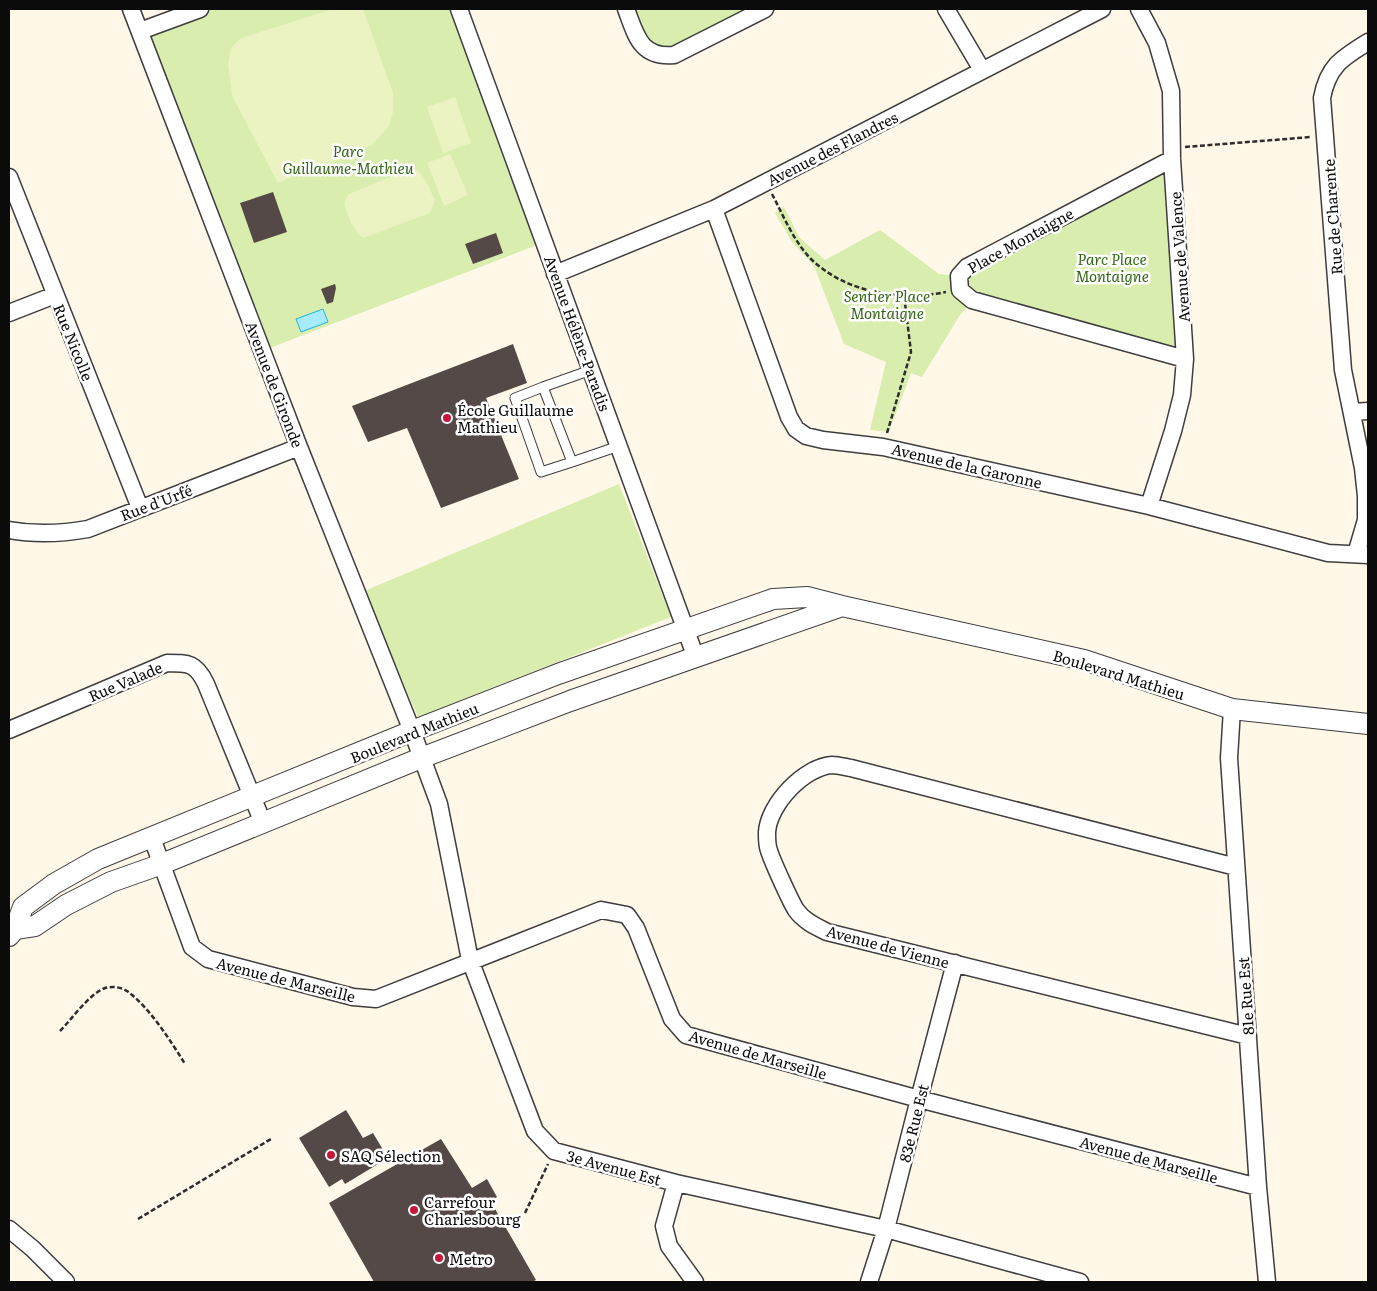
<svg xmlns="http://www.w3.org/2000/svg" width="1377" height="1291" font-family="Literata,serif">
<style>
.green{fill:#d9edae}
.pitch{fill:#eaf3c1}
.water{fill:#a7ebfc;stroke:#26b2db}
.building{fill:#544946}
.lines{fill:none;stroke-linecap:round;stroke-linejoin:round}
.service-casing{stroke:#3e3e3e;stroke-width:11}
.minor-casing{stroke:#3e3e3e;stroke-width:19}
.tertiary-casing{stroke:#3e3e3e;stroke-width:22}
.path{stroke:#2d2d2d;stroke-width:2.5;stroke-dasharray:5 2.5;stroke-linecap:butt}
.service{stroke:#fff;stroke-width:9}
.minor{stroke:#fff;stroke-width:16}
.tertiary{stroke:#fff;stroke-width:20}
.poi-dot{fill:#c7163d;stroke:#fff;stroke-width:2}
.labels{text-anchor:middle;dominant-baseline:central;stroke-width:5;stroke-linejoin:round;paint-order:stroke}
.street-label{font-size:15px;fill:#0b0b0b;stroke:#fff}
.park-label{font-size:15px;font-style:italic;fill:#356716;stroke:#fff}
.poi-label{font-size:15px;fill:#0b0b0b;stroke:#fff;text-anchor:start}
</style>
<rect width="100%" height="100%" fill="#fff7e8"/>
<!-- green -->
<path class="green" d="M200,9h259l86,233 -283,109 -122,-320z
M626,9h139l-91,46 -20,-2z
M1172,159l13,200 -212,-59 -13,15 -38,62 -11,-4 -22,59 -19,-2 16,-68 -42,-18 -30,-78 -22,-24 -17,-29 9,-6 15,30 26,23 55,-30 59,44 20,2z
M619,484l52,133 -253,100 -54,-126z"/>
<!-- pitch -->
<path class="pitch" d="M333,9h30l30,84v19l-4,14 -17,19 -94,38 -46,-87 -4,-32 3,-16 10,-10z
M455,97l16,46 -28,10 -16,-46z
M450,154l18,41 -24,11 -17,-43z
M413,168c12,6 16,21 22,32l-5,13 -67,25c-7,-4 -17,-24 -18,-33 -1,-4 2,-8 4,-11z"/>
<!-- water -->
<path class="water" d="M323,309l5,13 -27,10 -5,-13z"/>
<!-- building -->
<path class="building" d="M273,192l14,40 -33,11 -14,-40z
M496,233l7,20 -30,11 -8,-20z
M335,284l1,4 -3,14 -6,2 -6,-15z
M513,344l14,39 -41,15 33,81 -78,29 -34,-80 -39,14 -16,-36z
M346,1110l17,28 10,-5 15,25 -43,26 -3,-5 -13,8 -30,-49z
M441,1139l31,49 15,-9 10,18 -6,5 45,78 -4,2h-158l-45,-79z"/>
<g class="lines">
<!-- service casing -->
<g class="service-casing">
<path id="service" d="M591,370l-48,17 29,75 47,-16
M543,387l-28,11 26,74 31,-10"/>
</g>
<!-- minor casing -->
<g class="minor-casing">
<path id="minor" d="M131,9l168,438 113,284 27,73 31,156 65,171 19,20 122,32 210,46 194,53
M459,9l237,649
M626,9c10,26 14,49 48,46l91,-46
M946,9l36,61
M1139,9l18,34 14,48 1,68 13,200 -3,36 -9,36 -24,75
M140,31l60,-22
M1172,159l-205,108 -8,9 1,14 12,10 213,59
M9,177l131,331
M714,209l75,208 7,12 10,7 17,4 60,7 266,59 179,47 40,2
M555,274l159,-65 388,-200
M9,313l46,-18
M1352,412l16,-1
M9,530c27,5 51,4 79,-1l211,-82
M1356,554l10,-34v-24l-3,-28 -20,-98 -21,-272c6,-32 20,-40 46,-56
M1232,709l-3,49 29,429 9,95
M9,730l158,-67c22,0 29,0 39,21l57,139
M152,838l40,109 16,12 145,38 23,2 225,-89 26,5 9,13 36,91 14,16 233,64 339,88
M1236,867l-385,-99c-6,-1 -13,-3 -19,-3 -28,2 -63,39 -65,67 0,5 0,11 1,15 2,10 23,55 28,63 8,11 19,16 31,22l421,104
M676,1183l-12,43 5,20 26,36
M9,1229l24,20 33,33
M869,1282l17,-53 33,-130 36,-136"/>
</g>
<!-- tertiary casing -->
<g class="tertiary-casing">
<path id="tertiary" d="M15,929l20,-3 31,-21 45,-23 51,-18 259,-106 149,-57 272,-95
M9,936l6,-7 8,-22 31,-23 44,-25 314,-128 146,-57 215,-75 34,-2 35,9 242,54 148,49 136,15"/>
</g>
<!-- path -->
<path class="path" d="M1185,147l126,-10
M772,194c12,23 22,48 40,66 35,33 88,41 134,32
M887,433l24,-81 -7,-57
M60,1031c12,-12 29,-37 45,-43 7,-2 16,-1 22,3 23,17 43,49 58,73
M525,1213l23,-49
M138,1219l133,-80"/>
<!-- service -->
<use href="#service" class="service"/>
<!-- minor -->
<use href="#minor" class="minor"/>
<!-- tertiary -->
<use href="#tertiary" class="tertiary"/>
</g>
<!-- markers -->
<g class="poi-dot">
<circle cx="447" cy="418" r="5"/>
<circle cx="331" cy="1155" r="5"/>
<circle cx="414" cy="1210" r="5"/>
<circle cx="439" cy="1258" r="5"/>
</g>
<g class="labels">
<!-- street labels -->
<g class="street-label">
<text transform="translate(832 148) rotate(-27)">Avenue des Flandres</text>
<text transform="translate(1332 217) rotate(-94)">Rue de Charente</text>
<text transform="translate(1020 240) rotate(-29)">Place Montaigne</text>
<text transform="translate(1179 257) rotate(-94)">Avenue de Valence</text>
<text transform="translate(578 333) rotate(70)">Avenue Hélène-Paradis</text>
<text transform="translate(74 342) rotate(68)">Rue Nicolle</text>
<text transform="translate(275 384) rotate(69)">Avenue de Gironde</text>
<text transform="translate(967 465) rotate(13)">Avenue de la Garonne</text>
<text transform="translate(156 502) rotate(-21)">Rue d'Urfé</text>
<text transform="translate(1119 674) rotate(17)">Boulevard Mathieu</text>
<text transform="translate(125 681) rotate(-23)">Rue Valade</text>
<text transform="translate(414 732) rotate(-22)">Boulevard Mathieu</text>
<text transform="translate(888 946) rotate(15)">Avenue de Vienne</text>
<text transform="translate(286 979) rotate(14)">Avenue de Marseille</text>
<text transform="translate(1245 996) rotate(-94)">81e Rue Est</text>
<text transform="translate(758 1054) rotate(16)">Avenue de Marseille</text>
<text transform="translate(913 1123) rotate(-76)">83e Rue Est</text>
<text transform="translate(1149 1159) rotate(15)">Avenue de Marseille</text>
<text transform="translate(614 1167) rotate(15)">3e Avenue Est</text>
</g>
<!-- park labels -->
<g class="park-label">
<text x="348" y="150">Parc<tspan x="348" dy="17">Guillaume-Mathieu</tspan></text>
<text x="1112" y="258">Parc Place<tspan x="1112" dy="17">Montaigne</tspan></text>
<text x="887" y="295">Sentier Place<tspan x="887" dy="17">Montaigne</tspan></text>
</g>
<!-- poi labels -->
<g class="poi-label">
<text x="457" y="409">École Guillaume<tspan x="457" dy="17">Mathieu</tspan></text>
<text x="341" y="1155">SAQ Sélection</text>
<text x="424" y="1201">Carrefour<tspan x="424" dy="17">Charlesbourg</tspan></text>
<text x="449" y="1258">Metro</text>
</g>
</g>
<!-- border -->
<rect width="1377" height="1291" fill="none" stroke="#0b0b0b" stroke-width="20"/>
</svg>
